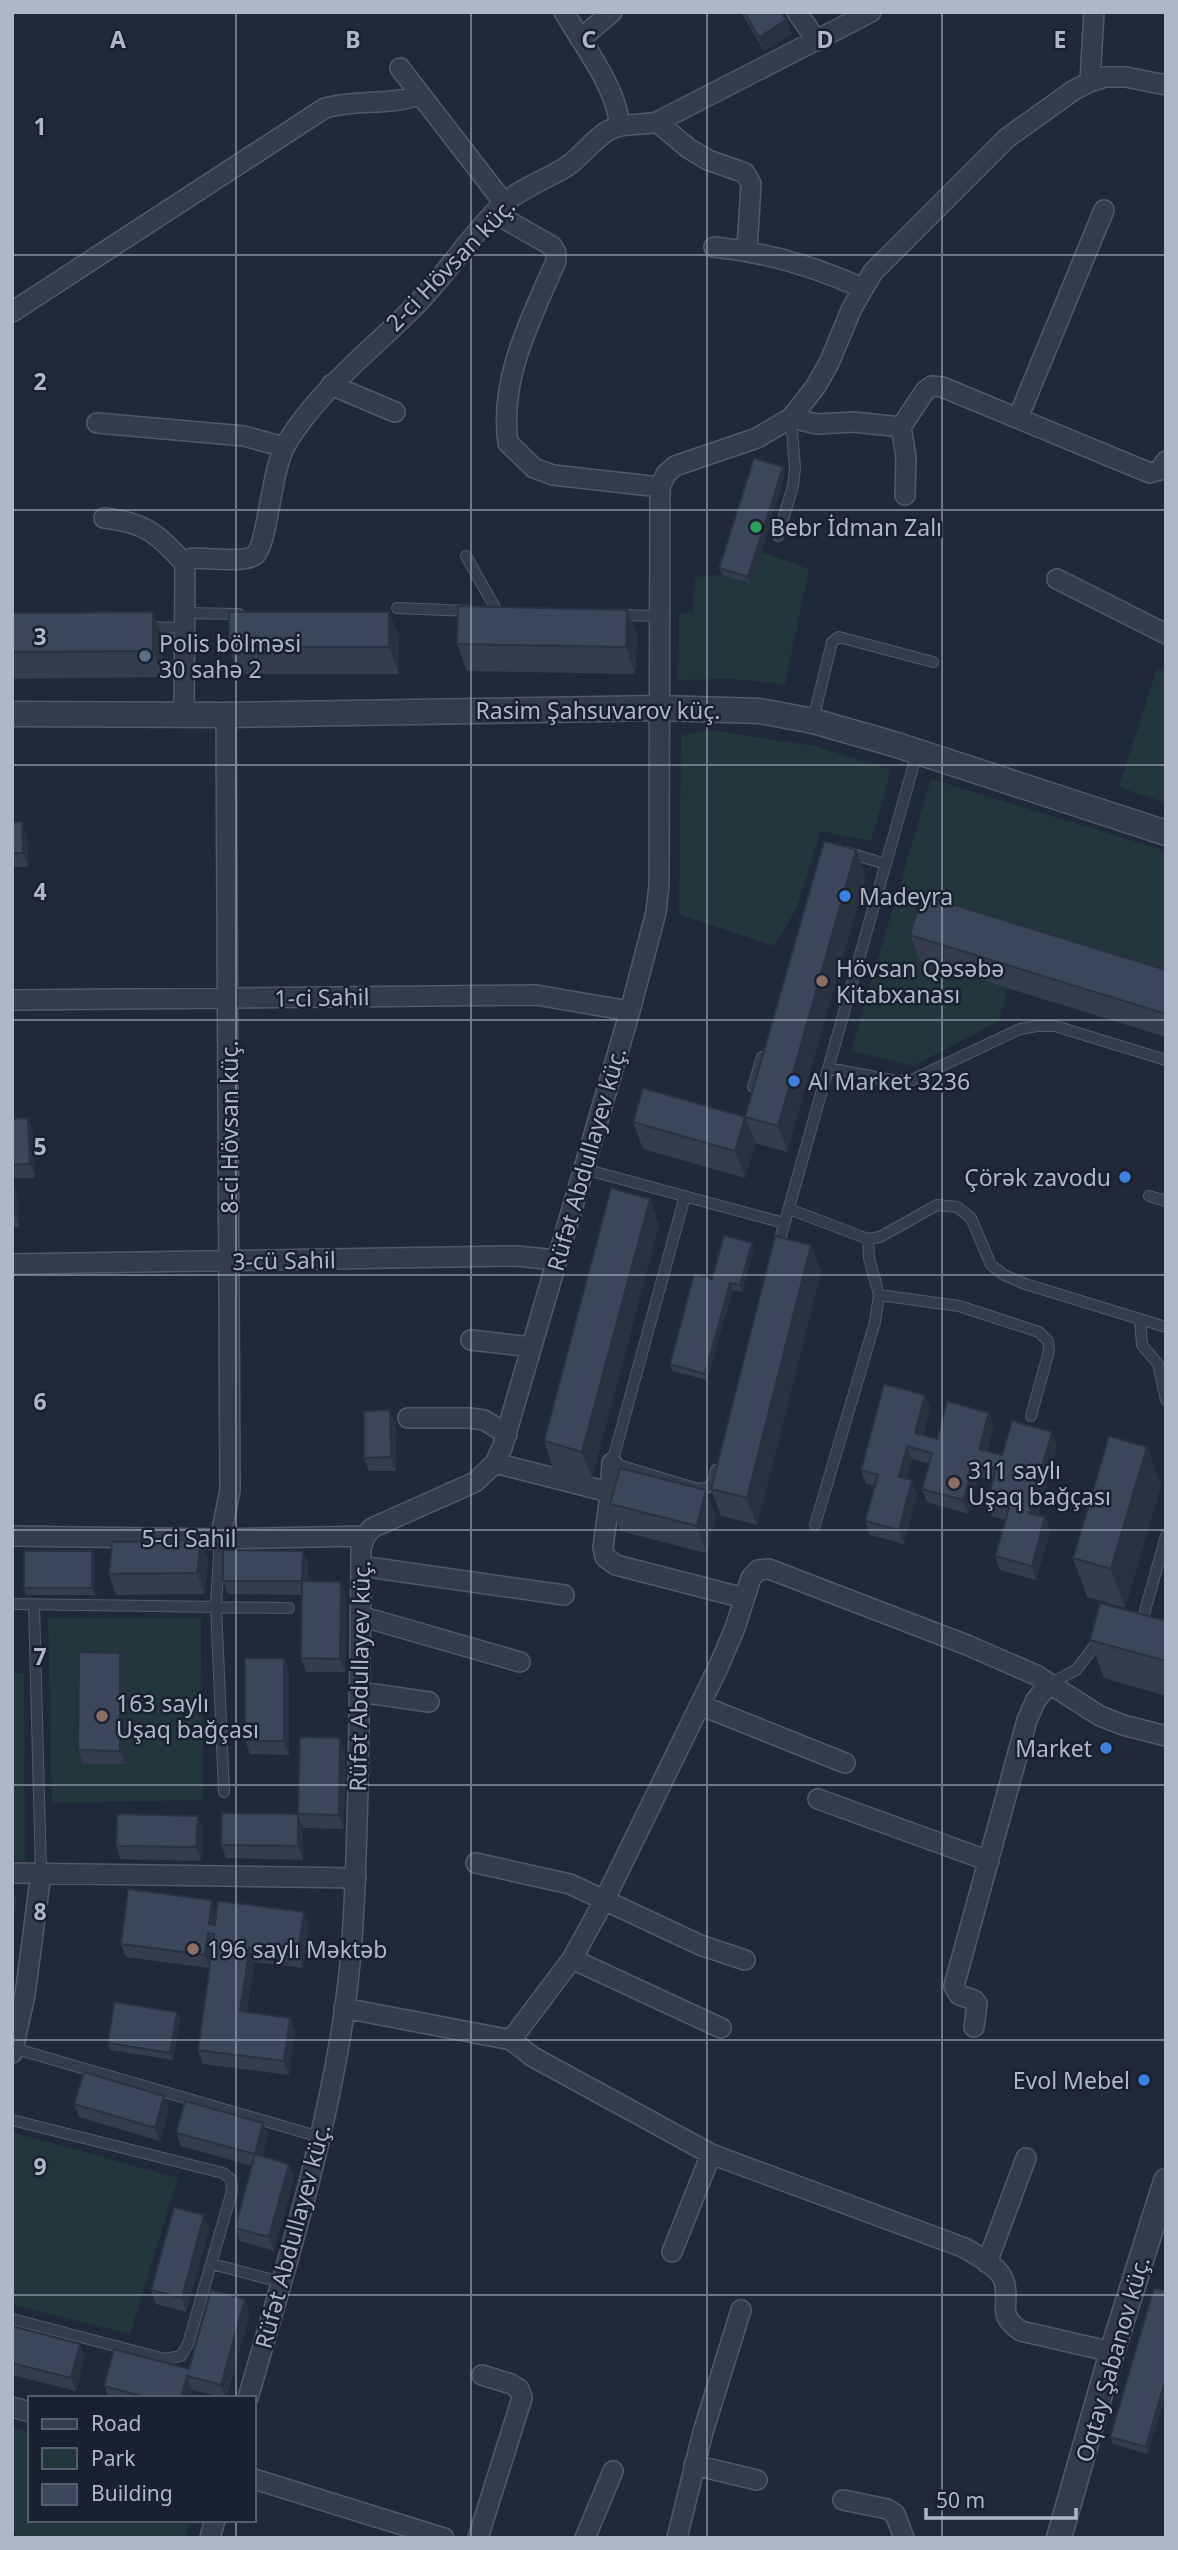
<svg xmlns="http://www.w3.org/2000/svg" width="1178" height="2550" font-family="'Noto Sans',sans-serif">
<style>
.green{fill:#22363b}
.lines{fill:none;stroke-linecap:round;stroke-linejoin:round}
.service-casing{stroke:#515968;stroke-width:12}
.minor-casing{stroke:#515968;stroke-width:22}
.tertiary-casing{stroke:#515968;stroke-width:27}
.service{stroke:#343b4a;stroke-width:10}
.minor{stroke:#343b4a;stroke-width:19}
.tertiary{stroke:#343b4a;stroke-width:24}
.wall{fill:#343c4e}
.shaded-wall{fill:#2a3140}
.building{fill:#3c465b;stroke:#2a3140;stroke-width:2}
.grid{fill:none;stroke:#aeb6c7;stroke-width:2;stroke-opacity:0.55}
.leisure-dot{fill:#2e9e5b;stroke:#19202f;stroke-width:2.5}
.service-dot{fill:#5c6f8a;stroke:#19202f;stroke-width:2.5}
.shop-dot{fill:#3f7fe0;stroke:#19202f;stroke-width:2.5}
.education-dot{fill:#8d6e63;stroke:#19202f;stroke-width:2.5}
.labels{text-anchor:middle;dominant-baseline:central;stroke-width:5;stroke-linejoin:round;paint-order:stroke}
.street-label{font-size:23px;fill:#aeb6c7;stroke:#19202f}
.poi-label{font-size:23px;fill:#aeb6c7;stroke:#19202f;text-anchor:start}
.grid-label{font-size:23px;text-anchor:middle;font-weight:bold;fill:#aeb6c7;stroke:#19202f;stroke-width:5;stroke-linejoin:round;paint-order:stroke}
</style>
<rect width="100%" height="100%" fill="#20293a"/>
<!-- green -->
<path class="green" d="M761,552l48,17 -24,115 -53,-5 -54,1 1,-66 14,-2 2,-35 27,-2 29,9z
M1157,669l9,3v131l-47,-16z
M710,730l105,16 76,24 -20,71 -50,-10 -26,80 -21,35 -95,-32 2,-178z
M931,779l235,72v143l-158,-6 -9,33 -86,45 -62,-15z
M48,1618h153l2,182 -151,3z
M12,1673l12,1 1,187 -13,-1z
M12,2132l166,46 -48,156 -118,-29z
M12,2427l18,5v88h160l-4,18h-170l1,-4 -5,-2z"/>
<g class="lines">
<!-- service casing -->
<g class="service-casing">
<path id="service" d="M778,536l15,-50 2,-18 -4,-50
M466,556l31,55
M397,608l73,3
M184,613l55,1
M618,615l42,1
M146,627l38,1
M813,720l19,-78 7,-5 94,25
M846,852l40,12
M828,1068l69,13 15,-1 108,-51 17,-3h18l111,34
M753,1087l9,-30
M584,1169l200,54
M685,1196l-73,267 86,26 9,-1 6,-6 3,-12
M1149,1196l17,5
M789,1209l79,30 12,-2 57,-32 20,2 14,11 20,47 13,10 21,9 141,43
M777,1250l140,-497
M879,1295l80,11 80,26 9,9 1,10 -18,65
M1140,1320l2,25 16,19 8,36
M815,1525l60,-203 4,-27 -10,-37 -1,-19
M220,1539l-4,66 8,187
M12,1604l277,4
M34,1604l7,269
M1141,1625l25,-89
M1049,1684l27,-14 23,-30
M13,2048l307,89
M12,2120l211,53 8,6 1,12 -44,153 -7,12 -16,3 -153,-40
M212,2264l69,18"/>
</g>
<!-- minor casing -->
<g class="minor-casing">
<path id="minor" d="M564,12c18,31 55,79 55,114
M797,12l20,29
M580,39l32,-27
M400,68l104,135
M1090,82l4,-70
M657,122l31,26 20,12 37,13 6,11 -4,66
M494,213l58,33 4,7v8c-25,58 -57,117 -48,182l26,25 19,7 107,12
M714,247c51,5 102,20 148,41
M12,312l313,-204c31,-9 63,-2 94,-13
M331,385l64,27
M791,418l26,6 37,-2 47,5 24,-36 7,-5 10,1 208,86 10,-3 6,-9
M1018,418l86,-208
M97,423l147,13 40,11
M901,427l5,29 -1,39
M104,518c41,4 54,16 81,46
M1057,579l109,55
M184,714l1,-150 7,-6c14,0 53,5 63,-3 13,-11 16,-86 31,-111 33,-54 82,-91 126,-135 33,-32 57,-73 90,-104 19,-17 43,-25 64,-38 15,-10 25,-25 40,-35 15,-10 34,-6 51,-10l214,-110
M12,1000l524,-5 94,16
M12,1264l505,-8 39,4
M471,1340l60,7
M408,1418h62l14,2 23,14
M495,1463l106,27 9,6 -7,51 2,10 11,8 128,33
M610,1496l2,-33
M12,1536l208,3 145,-3
M220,1539l10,-49 -4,-775
M361,1566l203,29
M360,1616l160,46
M360,1692l69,10
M700,1705l145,58
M818,1799l171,62
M476,1863l94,21 130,61 45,15
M12,1873l344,5
M572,1959l149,69
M344,2008l167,32 61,-81 33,-60 112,-229 18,-42 16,-50 7,-8 11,-1 198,76 69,30 64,41 23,9 43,11
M974,2027l3,-23 -3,-4 -15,-5 -5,-9 73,-266 9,-20 13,-16
M511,2040l22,17 178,97 254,94c12,8 34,18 39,33 7,23 -9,33 17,50l91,21
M12,2053l13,-58 16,-122
M672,2252l39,-98
M987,2263l39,-105
M248,2398c37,-129 78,-257 97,-391 10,-73 11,-147 13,-221 1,-80 3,-159 3,-239l4,-11 7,-8 103,-46 20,-19 7,-15 128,-437 26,-99 3,-27 1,-398 6,-13 9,-8 82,-28 34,-20 25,-32 13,-23 23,-55 21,-36 134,-134 67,-48 16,-8 15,-5h21l40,8
M12,2407l18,5
M694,2465l63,15
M254,2479l190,59
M843,2500l44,9 8,5 9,24
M210,2538l5,-18
M478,2538l44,-140 -3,-9 -8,-5 -29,-9
M585,2538l28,-67
M677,2538l26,-106 38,-122"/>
</g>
<!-- tertiary casing -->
<g class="tertiary-casing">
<path id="tertiary" d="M12,714l214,1 434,-7 100,3 53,10 81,23 272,89
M1059,2538l53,-186 54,-171"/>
</g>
<!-- service -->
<use href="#service" class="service"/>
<!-- minor -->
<use href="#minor" class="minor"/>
<!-- tertiary -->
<use href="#tertiary" class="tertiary"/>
</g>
<!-- wall -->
<path class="wall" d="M741,12h40l5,8 5,14 -27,17z
M785,474l-34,110 -29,-9 -3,-7z
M627,610l10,26 -2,38 -168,-3 -10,-27z
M153,612l10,26v39l-151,2v-66z
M389,612l10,26v36h-161l-9,-27z
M12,822l15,14 1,31h-16z
M866,876l-79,276 -32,-9 -10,-26z
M910,935l256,35v67l-246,-76z
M28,1118l5,14 2,46h-23v-59z
M633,1122l122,21 -10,35 -102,-29z
M12,1183l6,14 1,30h-7z
M659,1225l-67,253 -39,-10 -9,-27z
M752,1243l2,7 -12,42 -9,-2 -26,90 -35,-9 -2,-7 42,-85z
M811,1245l10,27 -64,253 -36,-9 -10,-27z
M925,1395l5,14 -7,26 14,4 52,-26 5,13 -7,25 15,4 55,-9 -19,69 7,2 5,14 -14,49 -36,-10 -5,-14 10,-36 -13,-4 -5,-14 6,-22 -14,-3 -11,37 -41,-12 -5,-13 7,-25 -17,-5 -5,20 10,15 -13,50 -34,-9 -5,-14 10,-35 -9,-2 -5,-14z
M390,1410l5,14 1,47h-27l-5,-13z
M1147,1447l14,38 -36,123 -38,-11 -14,-39z
M706,1490l10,27 -10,36 -86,-22 -10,-27z
M201,1540l7,20 -3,34 -89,1 -7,-21z
M92,1551l3,7v37h-69l-2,-7z
M303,1551l5,13v17l38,14 -1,77h-39l-5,-14 1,-63 -74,-1 -5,-13z
M1166,1621v75l-62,-18 -14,-38z
M120,1653l5,13v98h-42l-5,-14z
M284,1658l5,14v83l-39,-1 -5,-13z
M345,1752l-1,77 -41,-1v32l-77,-2 -5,-13 77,-31z
M198,1816l5,14 -2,31 -80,-2 -5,-13z
M304,1912l5,14 -6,42 -49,-6 -7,50 43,6 5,13 -6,44 -86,-11 -5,-14 11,-82 -83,-11 -5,-13 96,-31z
M177,2012l3,7 -7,41 -63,-10 -2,-7z
M164,2096l5,14 -9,31 -81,-24 -5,-13z
M263,2123l5,13 -5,20 31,21 -20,74 -34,-10 -5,-13 17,-62 -71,-20 -5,-13z
M209,2229l-23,83 -30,-8 -5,-14z
M1154,2288l-6,166 -35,-10 -3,-7z
M250,2313l-24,85 -34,-8 -2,8h-81l-5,-12 85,-17z
M12,2326l73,31 -9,34 -64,-16z"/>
<!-- shaded-wall -->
<path class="shaded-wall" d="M786,20l5,14 -27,17 -5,-14z
M783,467l2,7 -34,110 -3,-7z
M627,610l10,26 -2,38 -9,-27z
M153,612l10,26v39l-10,-26z
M389,612l10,26v36l-10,-27z
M22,822l5,14 1,31 -5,-14z
M856,850l10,26 -79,276 -9,-26z
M745,1117l10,26 -10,35 -10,-27z
M28,1118l5,14 2,46 -5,-14z
M13,1183l5,14 1,30 -5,-14z
M650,1199l9,26 -67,253 -10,-26z
M752,1243l2,7 -12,42 -2,-7z
M811,1245l10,27 -64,253 -10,-27z
M730,1283l3,7 -26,90 -2,-6z
M925,1395l5,14 -10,38 -5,-14z
M390,1410l5,14 1,47 -5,-14z
M989,1413l5,13 -10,36 -5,-13z
M1052,1432l5,14 -23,80 -5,-13z
M907,1446l5,13 -8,31 -5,-13z
M1147,1447l14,38 -36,123 -14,-39z
M974,1463l5,14 -11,37 -5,-14z
M12,1473l1,2 1,29 -2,-4z
M912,1480l5,14 -13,50 -5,-14z
M706,1490l10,27 -10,36 -9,-27z
M1045,1517l5,14 -14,49 -4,-14z
M201,1540l7,20 -3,34 -8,-21z
M92,1551l3,7v37l-3,-7z
M303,1551l5,13 -1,31 -5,-14z
M12,1557l3,6 -2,35 -1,-3z
M341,1582l5,13 -1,77 -5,-13z
M120,1653l5,13v98l-5,-13z
M284,1658l5,14v83l-5,-14z
M340,1738l5,14 -1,77 -5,-14z
M298,1814l5,14v32l-5,-14z
M198,1816l5,14 -2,31 -5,-14z
M12,1886l5,13 -5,36z
M212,1900l5,14 -3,21 -5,-11z
M304,1912l5,14 -6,42 -5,-14z
M208,1933l5,13 -3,23 -5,-14z
M249,1948l5,14 -9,63 -5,-14z
M177,2012l3,7 -7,41 -3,-7z
M290,2018l5,13 -6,44 -5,-14z
M164,2096l5,14 -9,31 -5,-13z
M263,2123l5,13 -8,32 -5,-14z
M289,2164l5,13 -20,74 -5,-14z
M204,2215l5,14 -23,83 -4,-14z
M245,2299l5,14 -25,85 -4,-13z
M80,2344l5,13 -9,34 -5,-13z
M187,2376l5,14 -2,8h-9z
M1166,2378v16l-18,60 -2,-7z"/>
<!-- building -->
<path class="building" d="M744,12h37l5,8 -27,17z
M754,458l29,9 -35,110 -29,-9z
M458,606l169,4 -1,37 -169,-3z
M153,612v39l-141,1v-39z
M229,612h160v35h-160z
M12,822h10l1,31h-11z
M824,841l32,9 -78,276 -33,-9z
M922,895l244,75v44l-256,-79z
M643,1088l102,29 -10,34 -102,-29z
M28,1118l2,46 -18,1v-46z
M12,1183l2,30 -2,1z
M611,1188l39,11 -68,253 -38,-11z
M724,1235l28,8 -12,42 -10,-2 -25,91 -35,-10 24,-90 18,5z
M775,1236l36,9 -64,253 -36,-9z
M884,1384l41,11 -10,38 22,6 10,-38 42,12 -10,36 23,6 10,-34 40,11 -23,81 16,4 -13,49 -37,-10 14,-48 -22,-6 9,-33 -22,-6 -11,37 -41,-11 10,-36 -25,-7 -8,31 13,3 -13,50 -34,-9 13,-46 -17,-5z
M390,1410l1,47 -27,1v-47z
M1109,1436l38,11 -36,122 -38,-11z
M620,1468l86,22 -9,36 -87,-22z
M201,1540l-4,33 -88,1 3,-32z
M223,1550l80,1 -1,30h-79z
M24,1551h68v37h-68z
M302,1581l39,1 -1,77 -39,-1z
M1100,1603l66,18v40l-76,-21z
M79,1652l41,1v98l-42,-1z
M245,1658h39v83h-39z
M300,1737l40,1 -1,77 -41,-1z
M222,1813l76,1v32l-77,-1z
M117,1814l81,2 -2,31 -80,-1z
M128,1889l84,11 -3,24 6,1 3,-24 86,11 -6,42 -49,-6 -4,31 -5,32 50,7 -6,43 -86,-11 16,-116 -6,-1 -3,22 -84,-11z
M114,2002l63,10 -7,41 -62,-10z
M84,2072l80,24 -9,32 -81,-24z
M185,2101l78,22 -8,31 -79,-21z
M255,2154l34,10 -20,73 -34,-9z
M174,2207l30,8 -22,83 -31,-8z
M1154,2288l12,3v87l-20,69 -36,-10z
M211,2290l34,9 -24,86 -34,-9 -6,22h-33l-44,-12 10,-37 75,20z
M12,2326l68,18 -9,34 -59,-15z"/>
<!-- grid -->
<path class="grid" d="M236,12v2386M471,12v2526M707,12v2526M942,12v2526M12,255h1154M12,510h1154M12,765h1154M12,1020h1154M12,1275h1154M12,1530h1154M12,1785h1154M12,2040h1154M12,2295h1154M236,2520v18"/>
<!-- markers -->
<circle class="leisure-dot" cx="756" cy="527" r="7"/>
<circle class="service-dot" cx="145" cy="656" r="7"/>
<g class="shop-dot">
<circle cx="845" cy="896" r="7"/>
<circle cx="794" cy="1081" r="7"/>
<circle cx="1125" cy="1177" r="7"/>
<circle cx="1106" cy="1748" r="7"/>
<circle cx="1144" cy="2080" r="7"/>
</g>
<g class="education-dot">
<circle cx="822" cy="981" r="7"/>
<circle cx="954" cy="1483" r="7"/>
<circle cx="102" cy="1716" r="7"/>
<circle cx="193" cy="1949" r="7"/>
</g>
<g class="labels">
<!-- street labels -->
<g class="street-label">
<text transform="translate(450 264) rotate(-46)">2-ci Hövsan küç.</text>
<text x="598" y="710">Rasim Şahsuvarov küç.</text>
<text transform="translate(322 997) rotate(-1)">1-ci Sahil</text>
<text transform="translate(229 1127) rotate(-90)">8-ci Hövsan küç.</text>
<text transform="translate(586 1159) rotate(-74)">Rüfət Abdullayev küç.</text>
<text transform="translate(284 1260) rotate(-1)">3-cü Sahil</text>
<text x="189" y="1538">5-ci Sahil</text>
<text transform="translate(359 1676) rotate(-89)">Rüfət Abdullayev küç.</text>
<text transform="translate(292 2236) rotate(-75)">Rüfət Abdullayev küç.</text>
<text transform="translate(1112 2359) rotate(-74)">Oqtay Şabanov küç.</text>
</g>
<!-- poi labels -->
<g class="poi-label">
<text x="770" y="527">Bebr İdman Zalı</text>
<text x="159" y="643">Polis bölməsi<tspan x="159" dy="26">30 sahə 2</tspan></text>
<text x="859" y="896">Madeyra</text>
<text x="836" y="968">Hövsan Qəsəbə<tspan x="836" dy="26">Kitabxanası</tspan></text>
<text x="808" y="1081">Al Market 3236</text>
<text x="1111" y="1177" text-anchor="end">Çörək zavodu</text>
<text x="968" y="1470">311 saylı<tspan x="968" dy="26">Uşaq bağçası</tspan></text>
<text x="116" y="1703">163 saylı<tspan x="116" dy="26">Uşaq bağçası</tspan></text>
<text x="1092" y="1748" text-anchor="end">Market</text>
<text x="207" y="1949">196 saylı Məktəb</text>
<text x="1130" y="2080" text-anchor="end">Evol Mebel</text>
</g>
</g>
<g class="grid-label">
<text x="118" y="48">A</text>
<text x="353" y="48">B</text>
<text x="589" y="48">C</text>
<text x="825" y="48">D</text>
<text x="1060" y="48">E</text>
<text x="40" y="135">1</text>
<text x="40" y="390">2</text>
<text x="40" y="645">3</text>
<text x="40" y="900">4</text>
<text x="40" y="1155">5</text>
<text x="40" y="1410">6</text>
<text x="40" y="1665">7</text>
<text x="40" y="1920">8</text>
<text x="40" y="2175">9</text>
</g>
<!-- border -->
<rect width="1178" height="2550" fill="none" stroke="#aeb6c7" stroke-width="28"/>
<!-- legend -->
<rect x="28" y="2396" width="228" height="126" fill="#19202f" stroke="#555c6c" stroke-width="2"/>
<rect x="42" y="2419" width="35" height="10" fill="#343b4a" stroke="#555c6c" stroke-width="2"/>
<text x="91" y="2431" font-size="21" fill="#aeb6c7">Road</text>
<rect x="42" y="2448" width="35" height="21" fill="#22363b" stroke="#555c6c" stroke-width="2"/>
<text x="91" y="2466" font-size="21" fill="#aeb6c7">Park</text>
<rect x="42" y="2484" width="35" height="21" fill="#3c465b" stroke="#555c6c" stroke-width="2"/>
<text x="91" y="2501" font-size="21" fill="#aeb6c7">Building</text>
<!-- scale -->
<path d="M926 2508v10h150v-10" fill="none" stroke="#aeb6c7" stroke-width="3.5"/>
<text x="936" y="2508" font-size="21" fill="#aeb6c7" stroke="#19202f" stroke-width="5" paint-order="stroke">50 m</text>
</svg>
